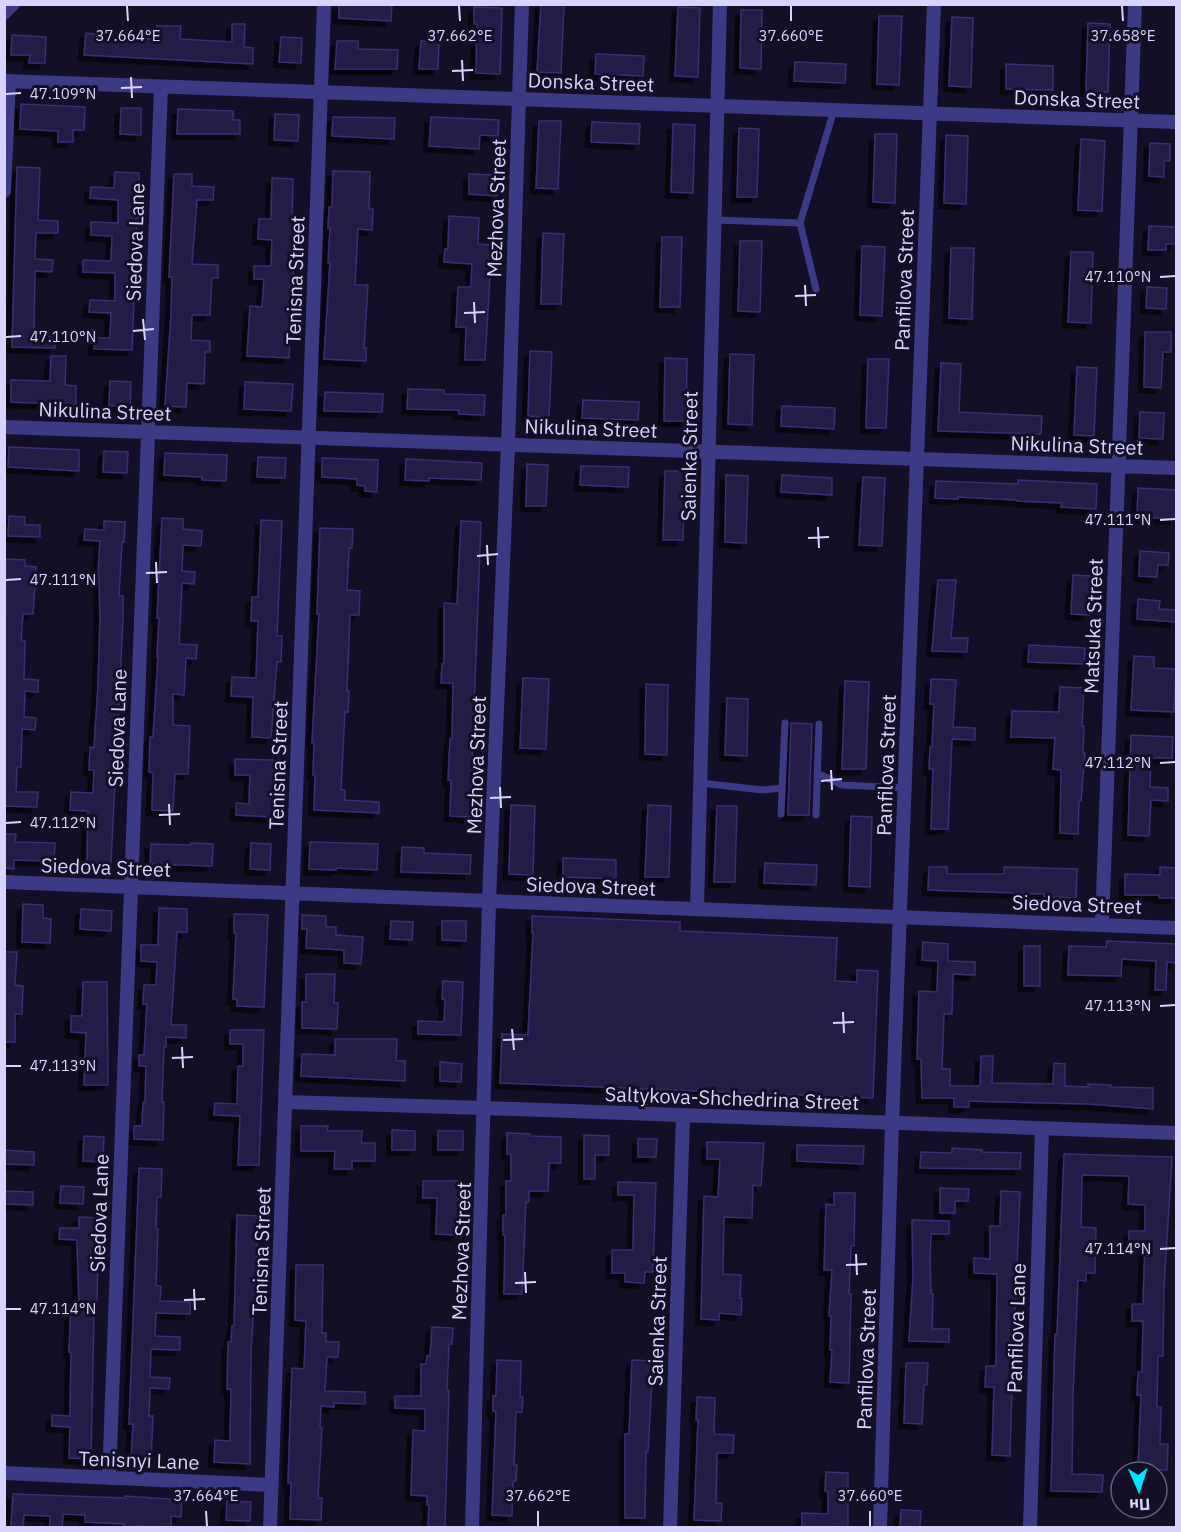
<svg xmlns="http://www.w3.org/2000/svg" width="1181" height="1532" font-family="'IBM Plex Sans',sans-serif">
<style>
.building{fill:#241b47;stroke:#3b2d73;stroke-width:1.5;filter:url(#shadow)}
.lines{fill:none;stroke-linecap:round;stroke-linejoin:round}
.lane{stroke:#3d3a85;stroke-width:7}
.street{stroke:#3d3a85;stroke-width:14}
.ticks{fill:none;stroke:#d9d4ff;stroke-width:2}
.labels{text-anchor:middle;dominant-baseline:central;stroke-width:6;stroke-linejoin:round;paint-order:stroke}
.street-label{font-size:20px;fill:#d9d4ff;stroke:#130f26}
.ticks-label{font-size:15px;text-anchor:middle;fill:#d9d4ff;stroke:#130f26;stroke-width:6;stroke-linejoin:round;paint-order:stroke}
</style>
<defs>
<filter id="shadow"><feDropShadow dx="-5.5" dy="5.5" stdDeviation="0" flood-color="#0009"/></filter>
</defs>
<rect width="100%" height="100%" fill="#130f26"/>
<!-- building -->
<path class="building" d="M339,4h53l-1,17 -52,-3z
M541,4l23,1 -3,68 -24,-1z
M474,7l28,1 -2,66 -24,-1 1,-49h-3z
M678,7l22,1 -2,69 -23,-1z
M741,10h21l-1,59 -21,-1z
M879,16h23l-3,69 -22,-1z
M952,17l21,1 -2,69 -22,-1z
M1088,23l22,1 -2,68 -22,-1z
M232,24h13l-1,23 9,1v16l-169,-9 2,-22 16,2v2l55,2v-13h24l-1,13 52,3z
M12,35l34,2 -1,26h-16l1,-8h-19z
M281,37l21,1 -1,25 -22,-1z
M337,41h21v8l40,1 -1,19h-62z
M421,41l18,1 -1,27h-19z
M596,54l48,2 -1,20 -48,-2z
M795,62l51,2 -1,19 -51,-2z
M1006,64l47,2v24l-47,-1z
M21,104l64,3 -1,23h-11v12h-15v-11l-38,-2z
M121,108h20v27l-21,-1z
M178,109l55,2v9h7v14h-63z
M275,114l24,1 -1,26 -24,-1z
M333,117l62,1 -1,21 -62,-3z
M431,117l68,3 -1,16 -18,-1 -1,14 -50,-3z
M539,121h22l-3,68 -22,-1z
M592,122l48,2 -1,20 -48,-2z
M673,124l22,1 -2,68 -22,-1z
M739,128l20,1 -2,68h-20z
M875,134h22l-2,69 -22,-1z
M946,135l22,1 -2,68 -22,-1z
M1081,139l24,2 -3,70 -24,-1z
M1150,143l20,1v17h-6v16l-15,-1z
M17,167l23,1 -2,52 20,1v12h-22l-1,26 18,1 -1,12 -17,-1 -1,56 1,9h20v12l-43,-1z
M333,171l37,1 -1,37h4l-1,21 -14,-1 -3,56h13l-4,63h2v13l-42,-2 6,-96h-2l2,-35h-2l1,-21h3z
M115,172l24,1 -7,177 -38,-1 1,-11h15l1,-25 -22,-1 1,-12 25,1v-28l-32,-1v-12l28,1 1,-25 -21,-1v-13l27,1v-23l-28,-2 1,-11 23,1z
M174,174h18v12l22,1 -1,13h-16l-5,64 26,1v13h-6l-2,37h-18l-1,25 19,1v11h-5l-1,32 -17,-1 -1,24 -21,-1 6,-92 1,-37h-3z
M469,174l29,1 -1,21 -28,-2z
M272,178l21,1 -1,41h4l-3,60h-3l-2,54h2l-1,24 -42,-2 3,-50 12,1 2,-28h-10v-13h17l1,-26 -14,-1 1,-20h12z
M449,216l30,2 -1,26 12,1 -2,32h2l-5,83h-20l1,-33h-10l2,-40h13l1,-23 -28,-2 1,-13h3z
M1149,226l27,1v17h-10v6h-18z
M543,233l21,1 -3,70h-20z
M662,237h20l-2,70h-20z
M740,241h22l-2,71 -22,-1z
M862,246l23,1 -3,69 -22,-1z
M951,248h23l-2,71 -23,-1z
M1071,252h22l-2,71 -23,-1z
M1147,287l20,1 -1,21 -20,-1z
M1145,332h26v20h-8l-2,36 -17,-1z
M530,351l22,1 -3,65 -21,-1z
M730,354l24,1 -2,70 -24,-1z
M51,356h15l-1,29 11,1v19l-65,-3v-22l39,1z
M665,358l22,1 -1,62h-22z
M868,359h21l-3,69h-20z
M941,363l20,1 -2,48 83,4 -1,18 -103,-3z
M1077,367l20,1 -3,68 -20,-1z
M110,381l21,1 -1,25 -21,-1z
M245,382l48,2 -2,27 -47,-2z
M408,389l36,1v4l41,1 -1,20 -25,-1v-4l-52,-1z
M325,392l58,2 -1,18 -58,-1z
M583,400l56,2 -1,18 -56,-2z
M782,406l53,2 -1,21 -53,-3z
M1140,412l24,1 -1,26 -24,-1z
M9,447l70,3v21l-71,-4z
M104,451l24,1 -1,21 -24,-1z
M165,453l62,2 -1,26 -24,-1v-3l-38,-2z
M258,457l28,1 -1,20 -28,-1z
M322,458l56,2 -1,32 -12,-1v-5l-8,-1v-6l-35,-2z
M406,459l76,4 -1,17 -52,-2v3l-24,-1z
M527,464l21,1 -2,41h-20z
M581,466l48,1 -1,20 -48,-2z
M665,471h20l-2,69h-20z
M726,475l22,1 -2,67 -21,-1z
M782,475l50,3v17l-51,-3z
M863,477l22,1 -3,68 -23,-1z
M1018,480l79,4 -1,25 -35,-2 1,-4 -45,-2v-1l-59,-3v2l-23,-1 1,-17 82,3z
M1138,488l38,2v29l-39,-2z
M9,516l16,1v8h15v12l-32,-1z
M162,518l21,1v10l19,2 -1,15 -18,-1 -1,26 13,1 -1,12 -12,-1 -3,61 18,1 -1,14 -10,-1 -2,37 -11,-1v31l17,1 -2,48h-13l-2,37 -21,-1 1,-37 -4,-1 1,-35h3l5,-80h-1l2,-39h-2z
M261,520l21,1 -5,115h5l-1,26h-4l-6,76 -19,-1 1,-40 -22,-1 1,-19 24,1 2,-57h-7l1,-24h6z
M104,521l21,1 -1,20h-2l-3,54h4v23l-12,244 -24,-1 1,-51 -18,-1 1,-18 22,1 1,-23h-5l1,-23 4,1 4,-63 2,-66 -1,-43h-1l2,-35 -16,-1 1,-11 19,1z
M461,521l20,1 -11,295 -20,-1 1,-36h-3l2,-41h2l1,-56h-12l1,-19h2v-61l13,1z
M320,528l33,1 -1,19h-3l-2,42 13,1 -1,24h-9l-3,76h2l-1,21 -3,-1 -4,79h4v10l34,2v11l-65,-3 1,-35h-2l1,-32h-2l7,-129h-2z
M1140,551l29,2 -1,12h-10l-1,12 -18,-1z
M6,559l19,1v6l11,1 -3,47h-10l-2,27h4l-1,38 14,1v12l-13,-1 -1,26 12,1 -1,12 -13,-1 -1,38h-4l-1,25h22l-1,15 -33,-1z
M1073,575l18,1 -2,39 -18,-1z
M938,580h18l-5,58h17l-1,14 -35,-1z
M1138,599l22,2 -1,8 17,1v12l-39,-3z
M1029,645l56,3 -1,16 -56,-2z
M1134,656l20,1v11l22,1 -2,43 -43,-2z
M523,678l26,1 -3,70 -26,-1z
M931,679l25,1 -3,47 22,1v12l-23,-1 -4,90h-17l2,-60h-4l1,-22h2l2,-43h-4z
M845,681l24,1 -3,87h-24z
M646,684l22,1 -1,70 -22,-1z
M1060,687l24,1 -2,38h2l-1,27h2l-4,48h-2l-1,33 -18,-1 1,-63 -8,-1 2,-31 -44,-1 1,-26 47,1z
M727,698l21,1 -1,57 -22,-1z
M791,723l21,1 -3,91h-21z
M1131,735l42,2 -1,21h-21l-1,29 18,1v13l-17,-1 -2,36 -21,-1z
M235,759l38,1v57l-37,-2v-12l13,1 1,-29h-15z
M511,805l24,1 -2,69 -24,-1z
M648,805l23,1 -2,71h-24z
M717,806h20l-2,76h-21z
M851,816l21,1 -2,70 -21,-1z
M4,834h12l-1,8 40,1 -1,18 -40,-1v9l-10,-1z
M310,842l68,2 -1,26 -41,-2v2l-27,-1z
M191,843l22,1 -1,22 -62,-2 1,-20 40,1z
M251,843l20,1 -1,26 -20,-1z
M402,847l22,1v5l47,2 -1,19 -69,-2z
M563,858l53,2v19l-53,-2z
M765,863l52,2 -1,20 -52,-2z
M929,867h18v7h57v-7l73,2 -1,29 -32,-1v-3l-116,-4z
M1160,867l16,1v30h-17v-3h-34v-21l35,1z
M23,904l20,1v13l8,1 -1,24 -28,-1z
M159,908l28,1v23h-10l-6,93h15v13l-20,-1v10h-2l-2,55h2l-1,38 -29,-1v-13h8l1,-24h2l1,-36h-7v-11h5l3,-51h-4l1,-19h12l1,-23 -16,-1v-16h17z
M81,909l31,2 -1,20 -31,-2z
M234,914l34,1 -4,92 -27,-1v-7h-4l3,-66h-2z
M302,915l24,1v11h10v8l27,2 -2,27 -17,-1v-13l-38,-2 1,-19h-5z
M532,916l148,6v9l157,7 -2,43 22,1v-12l21,1 -5,127 -373,-15 2,-49 26,1 5,-102h-1z
M391,921l22,1 -1,18 -22,-1z
M442,921h24v20l-24,-1z
M1107,941l69,3v19l-9,-1 -1,28h-11l1,-29 -34,-2 -1,17 -53,-1 1,-29 37,1z
M923,942l25,2v17l27,1v13l-22,-1 -1,40h-8l-2,55h8v17h30l1,-30h12l-1,27 61,1 1,-21 11,1v22l23,1v-3l23,1v2l42,1v21l-65,-5 -119,-3v6h-15v-9h-32l-1,-39h-4l2,-68 18,1 1,-31 -16,-1z
M1024,946h16v40h-16z
M4,952h13l-2,33 8,1 -1,28h-7v28h-11z
M306,974h29l-1,29h4l-1,26 -35,-1v-26h4z
M443,981l20,1 -2,53 -43,-1v-13l26,1 1,-22 -3,-1z
M83,982h24l1,103h-24l2,-52 -15,-1v-16h11z
M230,1030h34l-5,135h-21l2,-49 -26,-1 1,-12 22,1 1,-38h5v-22h-13z
M335,1039h62l-1,22h9v20l-104,-5 1,-22 33,1z
M440,1062l22,2 -1,18 -21,-1z
M301,1126h27l-1,5h35l-1,12h14v18h-23v8h-18l1,-18h-34z
M392,1130l23,1v19h-23z
M438,1131h25v19h-25z
M507,1133l23,1v2l31,1v26h-12l-1,28h-19v11h-3l-4,92h-18l1,-59h-2v-20h3v-34h5v-27h-4z
M584,1135l25,1v19h-14v24h-11z
M84,1136l20,1 -1,25 -20,-1z
M638,1139h19l-1,18h-18z
M707,1142l57,1 -3,43 -8,-1 -1,33 -28,-1 -1,57 18,1 -1,23h2l-1,17 -22,-2v7l-18,-1 3,-123 14,1 2,-38h-13z
M797,1145l67,1 -1,18 -66,-3z
M952,1148l30,2v2l39,1 -1,16 -100,-1 1,-16 31,1z
M4,1150l30,2v13l-30,-1z
M1064,1154l108,3 -8,130 -1,69h-5l-1,51h4l-1,37h8l-1,26 -29,-1 3,-74h-4l1,-23h4l1,-51h-11v-17h11l2,-60h-16v-13h16v-26l-17,-1 1,-28 -47,-1 -1,52 15,1 -1,45h-9v8l-8,-1 -5,114 -1,80 31,1 -1,17 -51,-1 4,-157h2z
M139,1168l23,1 -1,28h-4l-1,32h2l-2,57h5l-1,15 30,1v12l-34,-1 -1,23 25,1v13l-29,-1 -1,28 20,1 -1,11 -19,-1 -1,28h4l-2,44 -20,-1 2,-35h-4z
M423,1181h36l-2,54 -21,-1 1,-36h-14z
M618,1182l38,1 -3,89h-8l-1,11 -19,-1v-9h-13v-23h21l1,-55h-16z
M61,1186l23,1 -1,17 -23,-1z
M940,1188l29,1 -1,12h-13v12h-15z
M4,1191l29,1v13l-29,-1z
M1001,1191l19,1 -7,174h2v21h-3l-2,69 -18,-1 2,-68h-9l1,-21h10l1,-92 -23,-1v-15l16,1v-33h10z
M834,1193h21l-1,53h-3l-2,48h2l-2,89 -19,-1 2,-32h-2l1,-34h-2l3,-46h-8l2,-66 8,1z
M237,1215l22,1 -8,136 -1,112 -36,-2 1,-22 15,1 1,-52h-4l1,-47h3l1,-16h2z
M79,1217l19,1 -1,97h-3l-3,144 -22,-1 1,-31 -18,-1v-11l18,1 1,-64h-2l2,-47 8,1 -2,-66 -18,-1 1,-11h19z
M912,1220l37,1v13h-18l-1,24 1,36h2l-1,35h17v13l-40,-1 4,-63z
M296,1265h27l-1,68h4v9h13l-1,15h-11l-2,34 40,1v12l-31,-1v4l-13,-1 -1,21 2,1 -4,70h4l-1,22 -31,-1 1,-36h-3l4,-115 12,1 2,-48 -11,-1z
M432,1327l21,1 -1,16h-3l-2,46h2l-4,137h-17l1,-22h-2v-9l-16,-1 2,-65 12,1v-22l-30,-1v-12h26v-32h5l1,-8h3z
M497,1360l24,1 -1,36h3l-1,15h-6l-2,53h3l-1,16h-3l-1,35 -20,-1 4,-103 -3,-1v-15h3z
M632,1360l21,1 -5,91h-2l-1,66h-20v-84h4z
M906,1363h22l-1,22h-3l-2,39 -18,-1z
M697,1397l18,1 -1,36 20,1 -1,18h-16l-1,50h6l-1,18 -27,-1 4,-100h-2z
M826,1472l22,1v54l-46,-1v-13l26,1v-22l-3,-1z
M13,1494l112,4v-2l57,4 -1,17 -10,-1v11l-35,-1v1h-13l1,-3 -39,-2v-7l-22,-1 -1,13h-12v-11l-26,-1 -1,12h-12z
M227,1501l24,1 -1,19 -24,-1z
M901,1510l20,1 -1,16h-20z"/>
<g class="lines">
<!-- lane -->
<path class="lane" d="M715,220l85,3
M816,289l-16,-66 34,-113
M817,773l25,12 63,3
M700,783l63,7 19,-2
M781,814l4,-91
M816,815l3,-91"/>
<!-- street -->
<path class="street" d="M4,13l9,-9
M4,81l1172,41
M4,191l5,-110
M4,427l1172,41
M4,882l1172,46
M697,909l23,-905
M1102,925l33,-921
M286,1102l198,6 692,25
M4,1473l268,12
M109,1478l52,-1391
M270,1528l54,-1524
M472,1528l17,-627 19,-456 14,-441
M670,1528l13,-412
M880,1528l12,-404 42,-1120
M1030,1528l12,-399"/>
</g>
<!-- ticks -->
<path class="ticks" d="M127,6l1,15M459,6l1,15M791,6v15M1122,6l1,15M462,60l1,21M452,71l21,-1M131,77l1,21M121,88l21,-1M6,94l15,-1M1160,277l15,-1M805,285l1,21M795,296l21,-1M474,302l1,21M464,313l21,-1M143,319l2,21M133,331l21,-2M6,337l15,-1M1160,520l15,-1M818,527l1,21M808,538l21,-1M487,545l1,20M477,556l21,-2M156,562l1,21M146,573l21,-1M6,580l15,-1M1160,763l15,-1M831,770l1,20M821,781l21,-2M500,787l1,21M490,798l21,-1M169,804l1,21M159,815l21,-1M6,823l15,-1M1160,1006l15,-1M843,1012l1,21M833,1023l21,-1M512,1029l2,21M503,1040l20,-1M182,1047l1,21M172,1058l21,-1M6,1066h15M1160,1249l15,-1M856,1254l1,21M846,1265l21,-1M525,1272l1,21M515,1283l21,-1M194,1289l1,21M184,1300l21,-1M6,1309h15M206,1511l1,15M538,1511v15M870,1511v15"/>
<g class="labels">
<!-- street labels -->
<g class="street-label">
<text transform="translate(591 82) rotate(2)">Donska Street</text>
<text transform="translate(1077 99) rotate(2)">Donska Street</text>
<text transform="translate(496 208) rotate(-88)">Mezhova Street</text>
<text transform="translate(135 242) rotate(-88)">Siedova Lane</text>
<text transform="translate(295 280) rotate(-88)">Tenisna Street</text>
<text transform="translate(904 280) rotate(-88)">Panfilova Street</text>
<text transform="translate(105 411) rotate(2)">Nikulina Street</text>
<text transform="translate(591 428) rotate(2)">Nikulina Street</text>
<text transform="translate(1077 445) rotate(2)">Nikulina Street</text>
<text transform="translate(689 456) rotate(-89)">Saienka Street</text>
<text transform="translate(1093 626) rotate(-88)">Matsuka Street</text>
<text transform="translate(117 728) rotate(-88)">Siedova Lane</text>
<text transform="translate(278 765) rotate(-88)">Tenisna Street</text>
<text transform="translate(476 765) rotate(-88)">Mezhova Street</text>
<text transform="translate(886 765) rotate(-88)">Panfilova Street</text>
<text transform="translate(106 867) rotate(2)">Siedova Street</text>
<text transform="translate(591 886) rotate(2)">Siedova Street</text>
<text transform="translate(1077 904) rotate(2)">Siedova Street</text>
<text transform="translate(732 1098) rotate(2)">Saltykova-Shchedrina Street</text>
<text transform="translate(99 1213) rotate(-88)">Siedova Lane</text>
<text transform="translate(261 1251) rotate(-88)">Tenisna Street</text>
<text transform="translate(461 1251) rotate(-88)">Mezhova Street</text>
<text transform="translate(657 1321) rotate(-88)">Saienka Street</text>
<text transform="translate(1016 1328) rotate(-88)">Panfilova Lane</text>
<text transform="translate(866 1359) rotate(-88)">Panfilova Street</text>
<text transform="translate(139 1460) rotate(2)">Tenisnyi Lane</text>
</g>
</g>
<g class="ticks-label">
<text x="1123" y="41">37.658°E</text>
<text x="128" y="41">37.664°E</text>
<text x="460" y="41">37.662°E</text>
<text x="791" y="41">37.660°E</text>
<text x="63" y="99">47.109°N</text>
<text x="1118" y="282">47.110°N</text>
<text x="63" y="342">47.110°N</text>
<text x="1118" y="525">47.111°N</text>
<text x="63" y="585">47.111°N</text>
<text x="1118" y="768">47.112°N</text>
<text x="63" y="828">47.112°N</text>
<text x="1118" y="1011">47.113°N</text>
<text x="63" y="1071">47.113°N</text>
<text x="1118" y="1254">47.114°N</text>
<text x="63" y="1314">47.114°N</text>
<text x="206" y="1501">37.664°E</text>
<text x="538" y="1501">37.662°E</text>
<text x="870" y="1501">37.660°E</text>
</g>
<!-- border -->
<rect width="1181" height="1532" fill="none" stroke="#d9d4ff" stroke-width="12"/>
<!-- north arrow -->
<g transform="translate(1139 1490) rotate(177)"><circle r="28" fill="#130f26" stroke="#625e7d" stroke-width="1.5"/>
<path d="M0-4.5L10 22L0 15L-10 22Z" fill="#00e5ff"/>
<text y="-9" font-size="16" font-weight="bold" text-anchor="middle" fill="#d9d4ff">Пн</text>
</g>
</svg>
